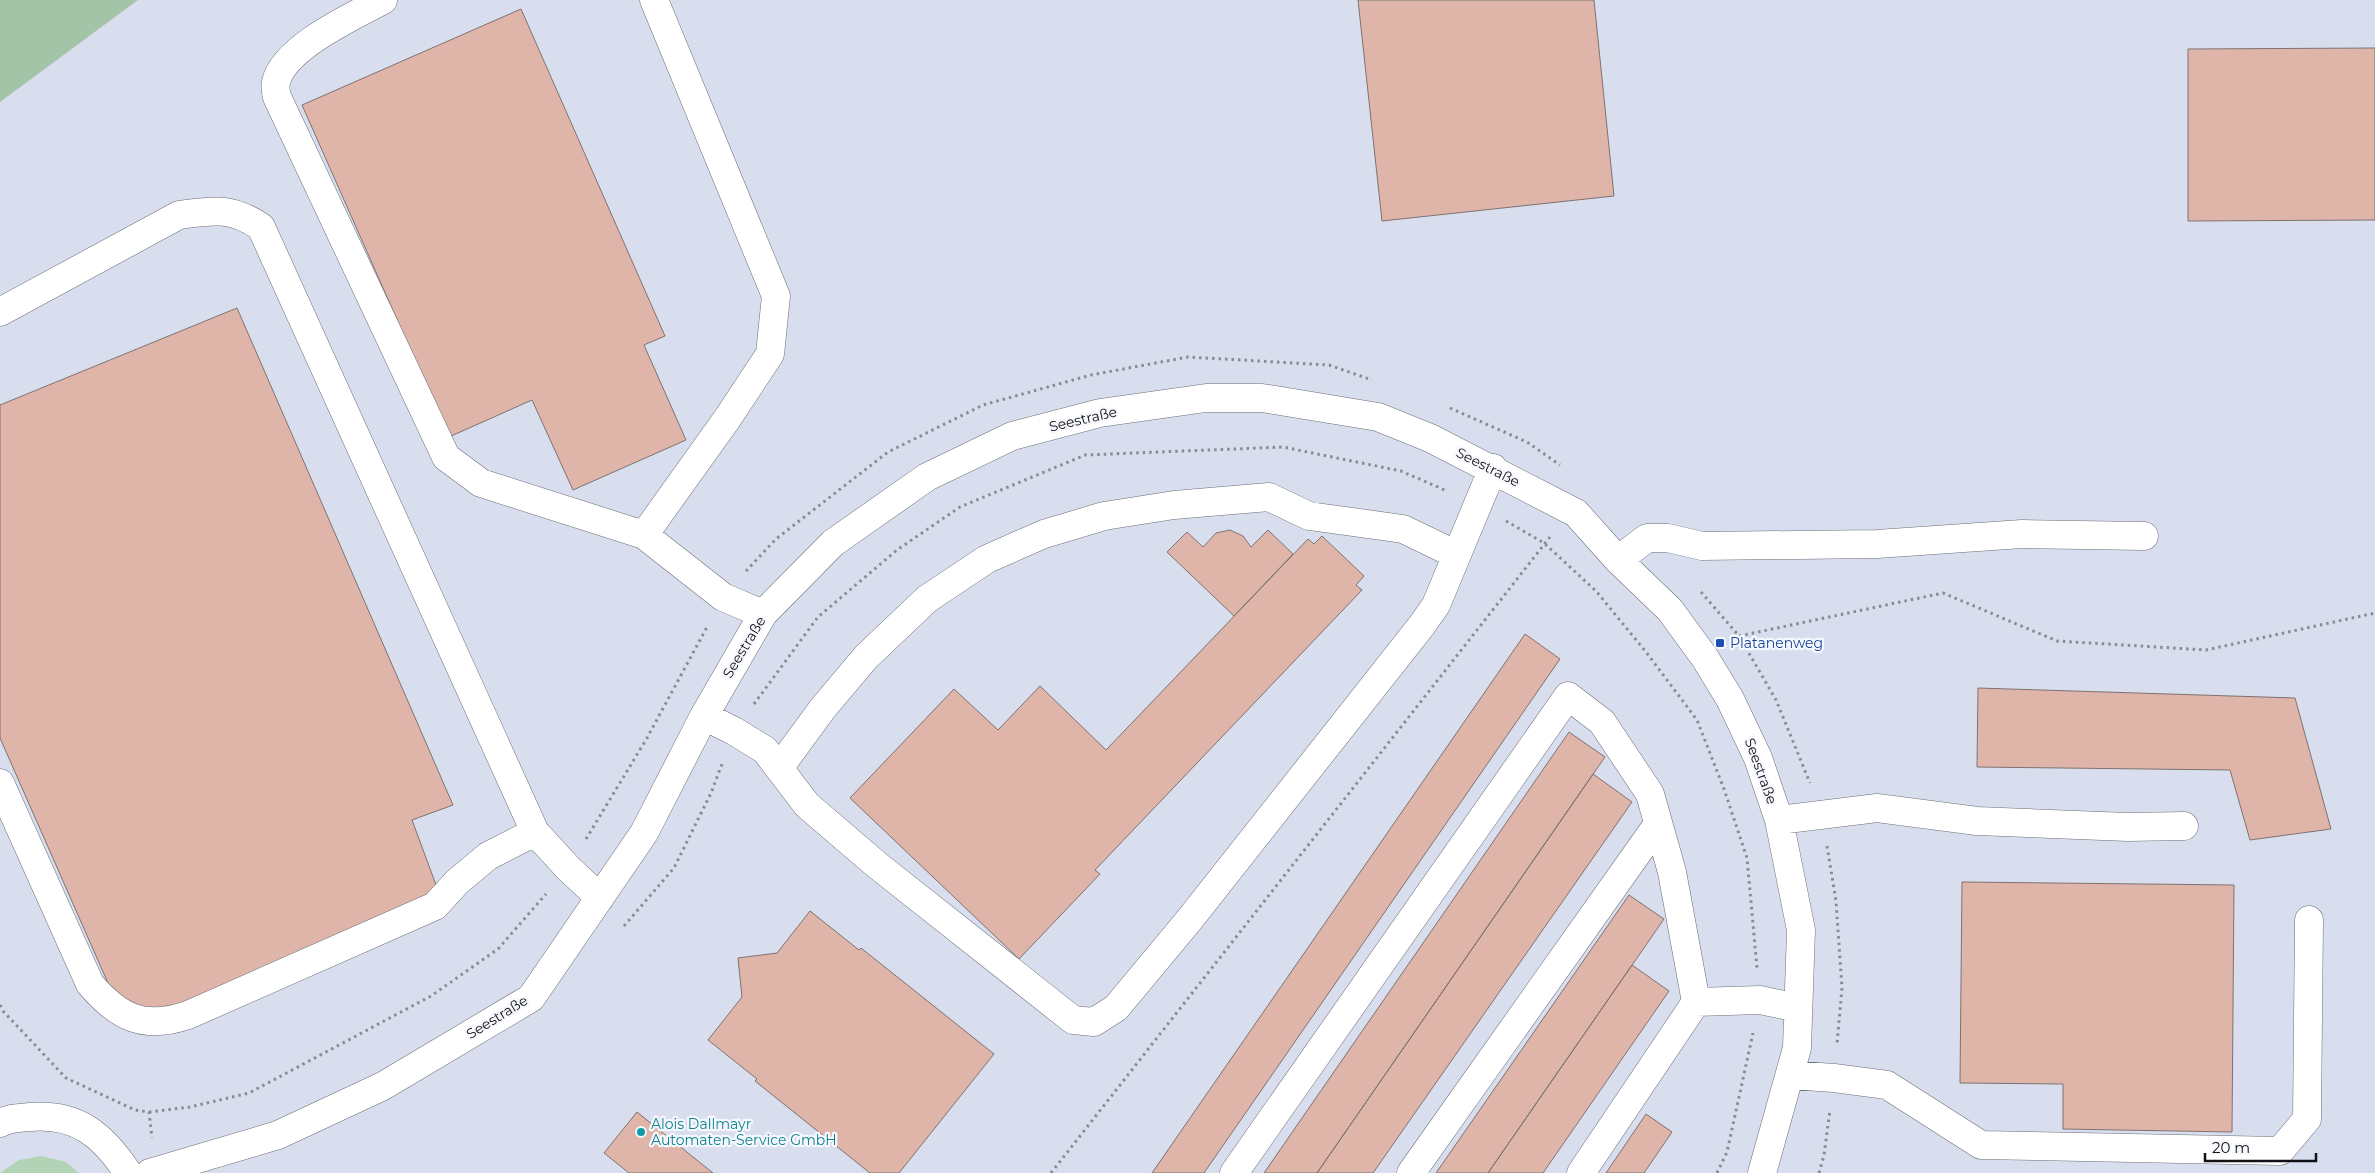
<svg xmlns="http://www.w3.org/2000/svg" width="2375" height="1173" font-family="Montserrat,sans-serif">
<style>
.built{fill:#d9deef}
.green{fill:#b3d3b7}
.forest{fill:#a4c4a8}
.building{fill:#dfb5aa;stroke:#7d7270}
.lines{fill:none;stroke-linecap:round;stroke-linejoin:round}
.minor-casing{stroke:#6b6e76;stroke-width:29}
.path{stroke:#898b92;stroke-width:3;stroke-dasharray:2.5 4;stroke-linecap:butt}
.minor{stroke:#fff;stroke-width:28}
.transit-dot{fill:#1a4fb4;stroke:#f6f8fe;stroke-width:2}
.culture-dot{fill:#0f9aa8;stroke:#f6f8fe;stroke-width:2}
.labels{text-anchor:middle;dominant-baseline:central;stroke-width:4.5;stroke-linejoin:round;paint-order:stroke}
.street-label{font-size:14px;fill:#111215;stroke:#f6f8fe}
.transit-label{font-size:14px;fill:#164399;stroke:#f6f8fe;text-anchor:start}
.culture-label{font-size:14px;fill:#0d838f;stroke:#f6f8fe;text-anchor:start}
</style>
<rect width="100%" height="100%" fill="#e8ebf5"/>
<!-- built -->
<path class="built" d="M0,0h2375v1173h-2375z"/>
<!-- green -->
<path class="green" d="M42,1156l24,6 13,11h-79l19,-13z"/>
<!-- forest -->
<path class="forest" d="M0,0h138l-138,102z"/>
<!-- building -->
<path class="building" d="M1358,0h236l20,196 -232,25z
M521,9l144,327 -21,9 42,95 -113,50 -41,-90 -83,37 -147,-332z
M2375,48v172l-187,1v-172z
M237,308l216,497 -41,15 27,73 -257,115 -32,4 -35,-13 -115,-261v-333z
M1230,530l13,6 8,11 17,-17 25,24 -59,62 -67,-64 20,-20 16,15 13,-14z
M1322,536l42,40 -8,9 6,5 -267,280 5,4 -81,85 -169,-161 104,-109 44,41 42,-44 66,64 202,-211 6,5z
M1525,634l35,25 -356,514h-52z
M1978,688l317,10 36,131 -81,11 -20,-70 -253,-3z
M1569,732l36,25 -288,416h-53z
M1593,774l39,28 -259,371h-56z
M1962,882l272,3 -2,247 -169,-3v-45l-103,-1z
M1629,895l35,24 -176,254h-52z
M810,911l49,39 2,-2 133,106 -95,119h-29l-115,-92 2,-2 -49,-39 34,-43 -4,-39 39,-5z
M1632,965l37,26 -126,182h-55z
M637,1112l76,61h-84l-25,-20z
M1646,1114l26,18 -28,41h-38z"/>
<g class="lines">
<!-- minor casing -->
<g class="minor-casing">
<path id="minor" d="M383,0c-29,16 -99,47 -107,82 -1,4 0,11 1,15l169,360 35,26 163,52 79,62 40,17
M0,312l179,-97c34,-5 53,-8 82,12l274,605 33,36 32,30
M644,535l83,-116 43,-65 6,-58 -122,-296
M1618,560l29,-22h21l34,8 175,-2 145,-10 122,2
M704,716l30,15 31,19 42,55 70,60 196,155 21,2 22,-14 74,-89 232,-294 14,-20 57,-137
M779,768l44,-60 43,-51 61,-58 60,-40 57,-25 60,-18 70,-11 95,-8 40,19 94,13 54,26
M0,783l90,201c29,34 54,46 98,31l247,-109 22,-24 31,-26 47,-24
M1779,820l98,-12 100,13 151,6 56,-1
M1791,1075l43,3 53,7 94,60 299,6 27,-32 2,-199
M0,1123c10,-5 19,-5 30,-6 47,-4 73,18 98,56
M150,1173l128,-38 105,-49 148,-88 113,-165 60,-117 59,-102 70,-71 94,-66 85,-41 88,-23 106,-15h56l116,19 52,21 146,75 42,47 52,50 35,48 25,41 28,59 21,62 22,110 -4,118 -35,125
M1234,1173l334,-477 34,26 48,72 22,78 24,130 64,-2 38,8
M1411,1173l247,-349
M1581,1173l115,-171"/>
</g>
<!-- path -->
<path class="path" d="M1450,408l77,34 33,23
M1506,521l38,22 52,48 50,61 51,68 27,69 23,69 10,110
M746,571l30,-32 112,-87 95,-47 108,-30 97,-18 141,8 43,15
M1701,592l38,44 37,64 34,83
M1739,636l204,-43 114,48 149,9 169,-37
M754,704l64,-87 79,-67 63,-43 125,-52 198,-8 118,24 46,20
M586,839l61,-101 60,-111
M1827,846l9,55 6,87 -5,56
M624,926l50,-58 37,-75 11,-29
M0,1005l3,6 63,67 69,32 14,2 3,26
M149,1112l41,-5 59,-14 182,-97 67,-47 48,-55
M1051,1173l499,-636
M1717,1173l10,-21 26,-119
M1819,1173l5,-18 6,-45"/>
<!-- minor -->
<use href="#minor" class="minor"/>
</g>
<!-- markers -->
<rect class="transit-dot" x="1715" y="638" width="10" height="10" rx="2.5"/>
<circle class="culture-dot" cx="641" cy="1132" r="5"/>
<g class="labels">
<!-- street labels -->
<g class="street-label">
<text transform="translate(1083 419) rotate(-13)">Seestraße</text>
<text transform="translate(1488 467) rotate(27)">Seestraße</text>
<text transform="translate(744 647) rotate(-59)">Seestraße</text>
<text transform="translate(1761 771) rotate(70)">Seestraße</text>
<text transform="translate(497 1017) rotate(-32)">Seestraße</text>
</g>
<!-- transit labels -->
<g class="transit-label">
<text x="1730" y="643">Platanenweg</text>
</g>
<!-- culture labels -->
<g class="culture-label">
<text x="651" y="1124">Alois Dallmayr<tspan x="651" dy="16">Automaten-Service GmbH</tspan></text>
</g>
</g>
<!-- scale -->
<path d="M2205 1153v8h111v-8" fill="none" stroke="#111215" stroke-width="2.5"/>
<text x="2212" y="1153" font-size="15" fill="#111215" stroke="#f6f8fe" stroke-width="4" paint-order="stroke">20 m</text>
</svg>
